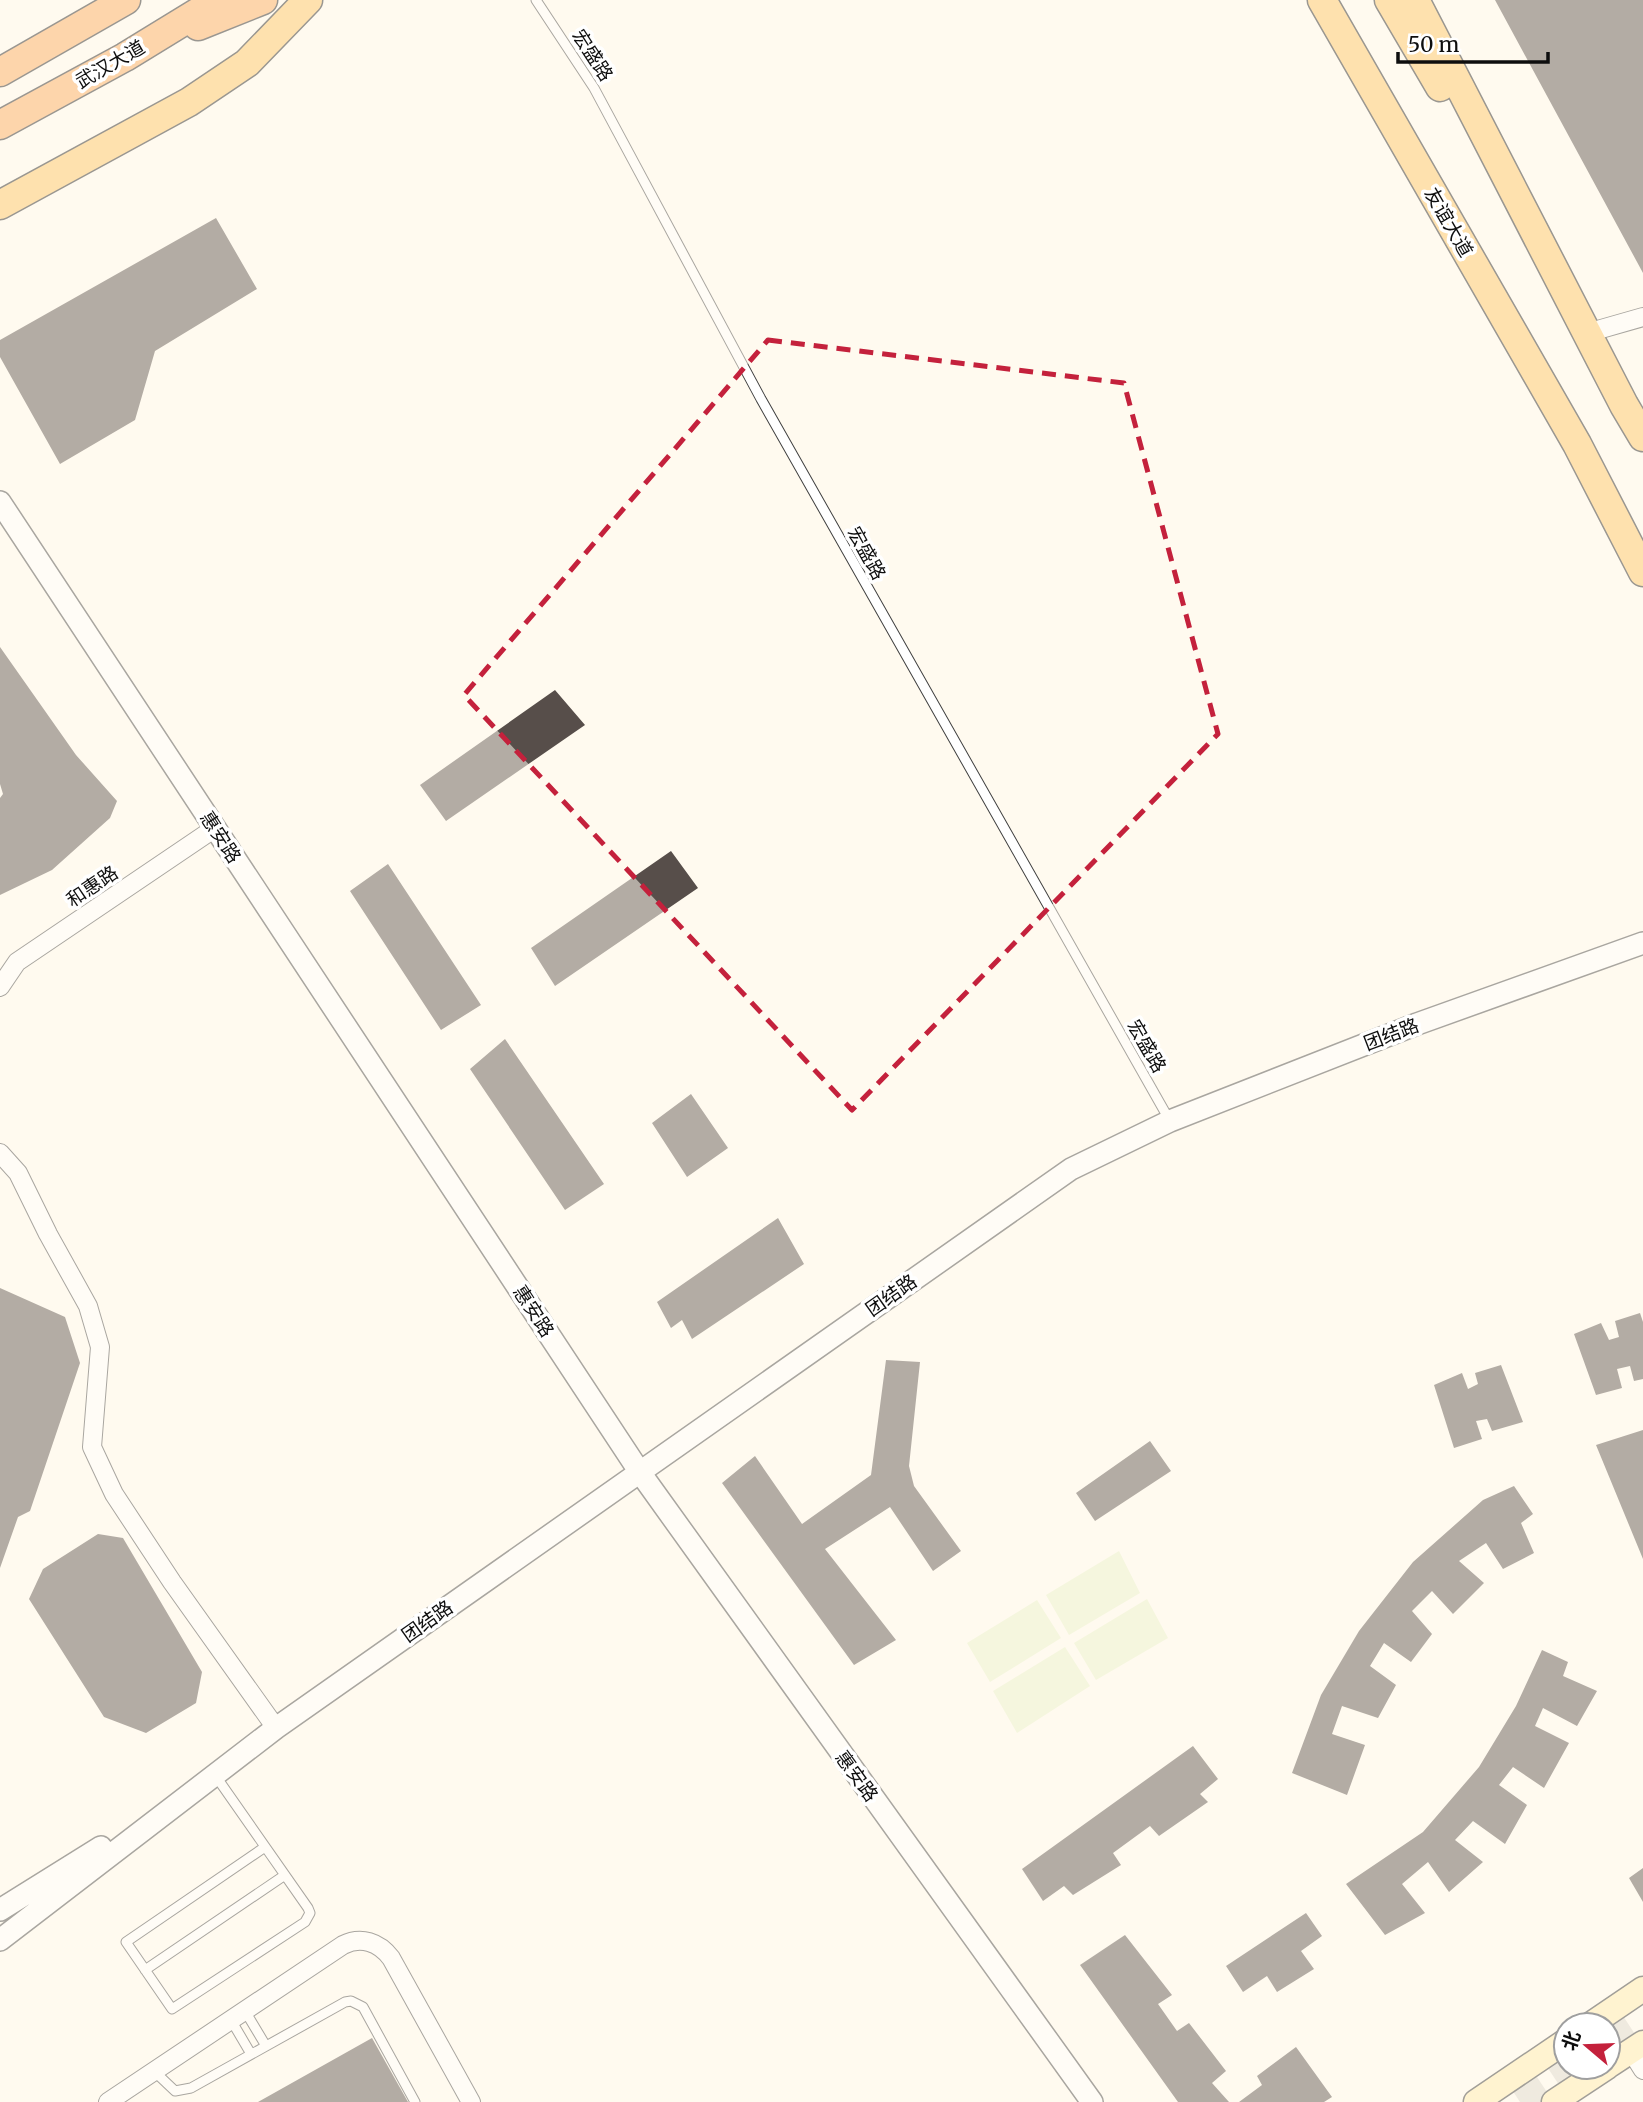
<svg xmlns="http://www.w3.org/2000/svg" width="1643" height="2102" font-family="Merriweather,'Noto Sans SC',serif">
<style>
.pitch{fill:#e9f2ca}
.building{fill:#574e4a}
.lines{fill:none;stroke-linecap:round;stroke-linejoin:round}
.primary-tunnel{stroke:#dbd7cd;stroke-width:28;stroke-dasharray:28 14;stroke-linecap:butt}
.service-casing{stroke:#414141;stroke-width:11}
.minor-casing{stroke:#414141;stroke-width:20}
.tertiary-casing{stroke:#414141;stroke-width:24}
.secondary-casing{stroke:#303030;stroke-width:27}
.primary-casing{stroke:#1f1f1f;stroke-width:31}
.trunk-casing{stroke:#1f1f1f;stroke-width:31}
.service{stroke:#fff;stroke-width:9}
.minor{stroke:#fff;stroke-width:18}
.tertiary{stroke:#fff;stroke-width:21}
.secondary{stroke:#ffebaa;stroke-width:24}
.primary{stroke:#fdc461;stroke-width:28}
.trunk{stroke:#fba85a;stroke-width:28}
.marked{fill:none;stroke:#c4213c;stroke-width:5;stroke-dasharray:14 9;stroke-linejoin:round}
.labels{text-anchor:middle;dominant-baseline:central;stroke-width:7;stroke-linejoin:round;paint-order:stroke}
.street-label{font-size:19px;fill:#0e0e0e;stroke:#fff}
</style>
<rect width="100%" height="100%" fill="#fffaef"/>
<!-- pitch -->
<path class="pitch" d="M1119,1551l21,42 -71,42 -23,-40z
M1147,1599l21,39 -72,42 -22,-37z
M1037,1600l24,38 -71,44 -23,-39z
M1065,1647l25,39 -73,47 -24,-42z"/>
<!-- building -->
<path class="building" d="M1495,0h148v273z
M216,218l41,71 -102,62 -20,69 -75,44 -60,-107v-17z
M0,647l76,108 41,46 -7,17 -58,52 -52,25v-97l3,-4 -3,-10z
M555,690l30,35 -139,96 -26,-36z
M671,851l27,37 -143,98 -24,-38z
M388,864l93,141 -40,25 -91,-139z
M505,1039l99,145 -39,26 -95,-141z
M691,1094l37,54 -41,29 -35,-54z
M778,1218l26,46 -112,75 -10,-19 -11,8 -14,-26z
M0,1288l65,29 15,46 -50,148 -12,6 -18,51z
M1640,1313l3,9v57l-9,2 -4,-15 -13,3 5,19 -26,7 -22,-61 27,-11 8,17 10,-3 -4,-16z
M886,1360l34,2 -11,104 5,20 47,65 -28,20 -43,-64 -65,42 71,91 -42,25 -132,-182 33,-27 47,68 69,-49z
M1501,1365l22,57 -31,9 -5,-12 -11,2 6,18 -28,9 -20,-63 28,-12 6,16 10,-5 -3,-11z
M1643,1430v129l-47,-114z
M1150,1441l21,30 -76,50 -19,-28z
M1514,1486l19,28 -12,9 13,30 -31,16 -17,-26 -27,18 25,22 -31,31 -21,-23 -20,20 20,23 -21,28 -27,-19 -14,23 26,19 -18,33 -36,-12 -10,28 33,11 -18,50 -55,-22 29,-78 38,-64 54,-69 70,-62z
M98,1534l25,4 79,134 -6,31 -50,30 -42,-16 -75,-118 14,-30z
M1542,1650l26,12 -5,14 34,15 -20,35 -34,-18 -8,18 34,17 -25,45 -31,-21 -14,18 28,20 -22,39 -32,-23 -18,19 28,22 -34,30 -21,-30 -26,22 23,29 -40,22 -39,-51 77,-52 56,-65 37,-61z
M1193,1746l25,33 -18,15 8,8 -49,34 -9,-10 -37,27 8,12 -48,30 -9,-9 -21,15 -21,-32z
M1643,1868v34l-14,-24z
M1306,1913l16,23 -21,15 13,18 -37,23 -10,-16 -24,16 -17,-26z
M1125,1935l47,60 -14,9 19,27 12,-8 37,48 -14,12 17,19h-51l-98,-137z
M372,2038l36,64h-150z
M1296,2047l36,50 -8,5h-85l23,-17 -5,-9z"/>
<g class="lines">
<!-- primary-tunnel -->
<path class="primary-tunnel" d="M1608,2044l35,-23
M1520,2102l53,-35"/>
<!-- service casing -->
<g class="service-casing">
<path id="service" d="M536,0l58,88 167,311 409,722
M215,1775l93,133 2,5 -5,9 -133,87 -46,-67 139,-95
M145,1970l140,-95
M245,2011l21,35
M231,2020l20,34
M155,2072l20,19 16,-3 154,-86 6,-1 12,6 52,95"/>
</g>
<!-- minor casing -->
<g class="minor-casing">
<path id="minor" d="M1587,333l56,-16
M0,987l17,-25 198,-134
M0,1153l18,20 30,61 40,72 12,41 -8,100 22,47 58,88 104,146
M1631,2051l12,19
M108,2102l235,-157c18,-9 36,-3 48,13l80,144"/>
</g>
<!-- tertiary casing -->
<g class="tertiary-casing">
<path id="tertiary" d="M0,502l639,969 453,631
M0,1910l101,-63
M0,1940l276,-212 795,-559 99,-48 247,-97 226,-81"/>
</g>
<!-- secondary casing -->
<g class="secondary-casing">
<path id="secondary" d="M1590,2025l53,-36
M1608,2066l35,-23
M1476,2102l90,-61
M1554,2102l53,-35"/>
</g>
<!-- primary casing -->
<g class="primary-casing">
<path id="primary" d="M1322,0l255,444 66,128
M1389,0l51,87
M1415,0l209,405 19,32
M0,205l189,-103 58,-39 61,-63"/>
</g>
<!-- trunk casing -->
<g class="trunk-casing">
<path id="trunk" d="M198,26l65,-26
M0,72l126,-72
M0,125l125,-68 93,-57"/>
</g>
<!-- service -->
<use href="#service" class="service"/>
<!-- minor -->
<use href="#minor" class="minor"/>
<!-- tertiary -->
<use href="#tertiary" class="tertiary"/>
<!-- secondary -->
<use href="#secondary" class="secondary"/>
<!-- primary -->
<use href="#primary" class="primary"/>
<!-- trunk -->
<use href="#trunk" class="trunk"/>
</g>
<!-- marked area -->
<path d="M0 0H1643V2102H0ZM768,340l356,43 94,351 -366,376 -388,-415z" fill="#fffaef" fill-opacity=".55" fill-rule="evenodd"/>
<path class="marked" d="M768,340l356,43 94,351 -366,376 -388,-415z"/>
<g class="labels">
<!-- street labels -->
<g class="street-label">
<text transform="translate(593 55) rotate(57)">宏盛路</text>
<text transform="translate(110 64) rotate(-30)">武汉大道</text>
<text transform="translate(1449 222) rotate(60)">友谊大道</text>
<text transform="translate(867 553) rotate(61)">宏盛路</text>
<text transform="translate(221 837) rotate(57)">惠安路</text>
<text transform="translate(92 886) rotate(-34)">和惠路</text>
<text transform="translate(1391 1034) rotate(-21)">团结路</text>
<text transform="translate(1147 1046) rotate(60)">宏盛路</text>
<text transform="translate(891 1295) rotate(-35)">团结路</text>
<text transform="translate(534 1311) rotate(57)">惠安路</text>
<text transform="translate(427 1621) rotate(-35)">团结路</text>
<text transform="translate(857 1776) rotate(54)">惠安路</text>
</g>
</g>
<!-- north arrow -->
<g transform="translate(1587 2046) rotate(289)"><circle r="33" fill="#ffffff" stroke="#9f9f9f" stroke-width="2"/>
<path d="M0-5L12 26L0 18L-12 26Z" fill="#c4213c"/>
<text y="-10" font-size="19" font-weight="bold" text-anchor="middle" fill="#0e0e0e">北</text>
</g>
<!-- scale -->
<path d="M1398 52v10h150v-10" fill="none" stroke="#0e0e0e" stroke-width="3.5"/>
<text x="1408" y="52" font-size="21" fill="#0e0e0e" stroke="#ffffff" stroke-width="5" paint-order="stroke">50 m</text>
</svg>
